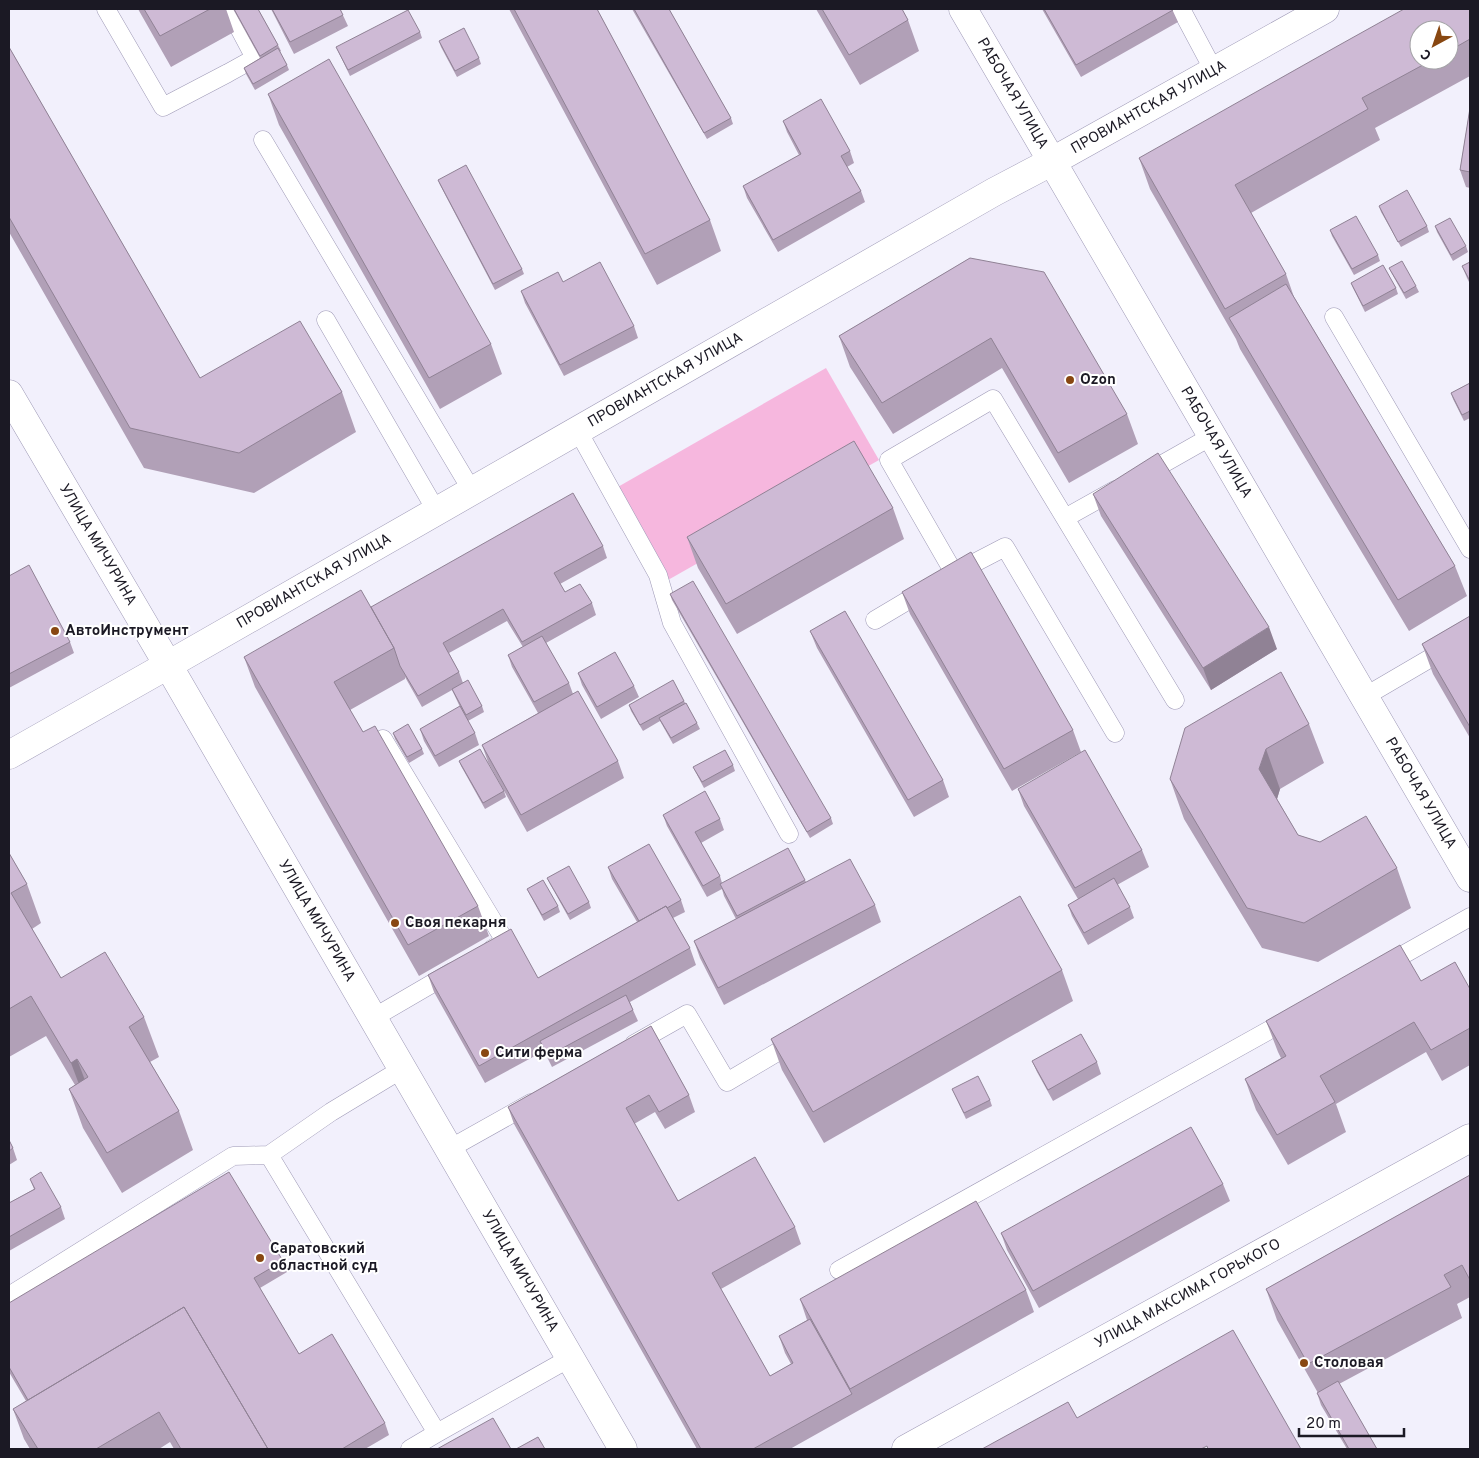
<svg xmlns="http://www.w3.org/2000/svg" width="1479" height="1458" font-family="Overpass,sans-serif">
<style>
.green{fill:#f6b7de}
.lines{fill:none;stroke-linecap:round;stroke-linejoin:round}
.lane-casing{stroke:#9e99b6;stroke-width:19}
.street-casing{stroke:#9e99b6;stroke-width:29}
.secondary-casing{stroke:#9e99b6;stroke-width:29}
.lane{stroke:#fff;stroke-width:18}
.street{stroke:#fff;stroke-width:28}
.secondary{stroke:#fff;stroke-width:28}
.wall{fill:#b1a0b7;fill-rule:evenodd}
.shaded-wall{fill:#908295}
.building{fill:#cebad5;stroke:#908295}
.poi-dot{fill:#884711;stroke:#fff;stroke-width:2}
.labels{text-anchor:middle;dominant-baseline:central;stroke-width:4;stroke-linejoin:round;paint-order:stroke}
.street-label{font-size:15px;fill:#1b1924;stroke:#fff}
.poi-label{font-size:15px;font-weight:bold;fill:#1b1924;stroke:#fff;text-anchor:start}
</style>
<rect width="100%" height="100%" fill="#f2f0fc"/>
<!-- green -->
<path class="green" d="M826,368l53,92 -211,120 -52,-92z"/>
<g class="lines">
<!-- lane casing -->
<g class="lane-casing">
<path id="lane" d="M106,9l57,98 65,-34 27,-15 -26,-49
M1181,9l33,62
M263,140l209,351
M1334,317l136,232
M326,320l111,192
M578,431l80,144 14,48 117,211
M1145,474l67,-38
M1065,518l50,-28
M955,573l50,-26 110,186
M875,620l79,-47 -65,-113 104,-61 182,301
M1364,697l106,-62
M383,739l122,202 -13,8
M1385,965l85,-48
M373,1018l79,-46
M634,1044l53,-30 40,68 69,-41
M449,1149l82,-46
M269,1155l168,278
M839,1270l452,-252
M9,1296l224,-140 36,-1 62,-43 71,-43
M410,1449l27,-16 133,-75"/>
</g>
<!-- street casing -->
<g class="street-casing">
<g id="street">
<path id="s1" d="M9,755l159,-90 826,-473 57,-30 274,-153"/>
<path id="s2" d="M906,1449l564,-311"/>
</g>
</g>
<!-- secondary casing -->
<g class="secondary-casing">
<g id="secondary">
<path id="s3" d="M963,9l507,869"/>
<path id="s4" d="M9,394l159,271 455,784"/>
</g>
</g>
<!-- lane -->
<use href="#lane" class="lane"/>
<!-- street -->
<use href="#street" class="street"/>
<!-- secondary -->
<use href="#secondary" class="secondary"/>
</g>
<!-- wall -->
<path class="wall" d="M138,9h88l8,23 -63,35z
M233,9h25l20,36 3,6 -2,1 8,13 2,5 -34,20 -9,-16 -2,-6 16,-10z
M271,9h69l8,17 -54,28z
M509,9h88l113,211 11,31 -64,34z
M632,9h37l62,109 2,6 -26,15z
M816,9h86l6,11 11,31 -59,34z
M1042,9h130l6,13 -97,55z
M1470,9v67l-95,52 5,12 -129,73 35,61 8,23 161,269 12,30 -58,35 -169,-282 -4,-10 -86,-150 -11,-31zM1449,30v30h-30z
M420,32l2,6 -72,38 -14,-29z
M439,41l40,17 2,6 -24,13 -16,-30z
M9,47l191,331 142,14 14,40 -102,61 -110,-25 -135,-236z
M268,94l223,250 11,30 -62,35 -161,-284z
M1470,108v80l-4,-1 -6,-17z
M783,121l67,30 4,12 -7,4 14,24 4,11 -87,50 -31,-54 -4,-12 56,-31 -12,-23z
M438,180l84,89 2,5 -29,16 -55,-105z
M1379,206l48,20 2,6 -28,15 -20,-35z
M1435,226l31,20 2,6 -15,9 -16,-29z
M1330,230l48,25 2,6 -26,14 -22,-39z
M970,258l157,156 11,30 -69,39 -67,-115 -109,66 -43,-67 -11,-31z
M1470,262v22l-3,-6 -5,-12z
M1389,268l27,18 3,6 -13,7 -14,-25z
M563,282l71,44 4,12 -74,38 -39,-73 -4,-12z
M1351,283l45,5 2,6 -33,18 -12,-24z
M1470,383v35l-6,3 -11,-22 -2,-6z
M1093,494l184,155 -66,41 -110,-174z
M893,508l11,31 -167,95 -39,-66 -11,-31z
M603,546l4,12 -47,26 5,8 27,11 4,12 -50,28 23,40 4,11 45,67 6,17 -97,54 -39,-70 -6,-17 56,-32 -26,-46 -4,-12 15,-8 -16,-26 -58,32 10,19 4,11 19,23 2,6 -16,9 7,12 4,12 -40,22 -15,-26 -4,-12 40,-22 -8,-17 -30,17 -17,-30v2l-55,31 13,22 115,174 11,30 -70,40 -164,-289 -11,-30 127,-50z
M9,576l61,66 4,11 -65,35z
M902,592l171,138 8,22 -69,39 -102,-177z
M670,594l161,224 2,6 -23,14 -138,-238z
M1470,616v122l-37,-64 -11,-30z
M810,631l133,149 6,17 -35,20 -97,-169z
M578,673l56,13 5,11 -38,22 -19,-34z
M684,701l13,22 3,6 -27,15 -13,-23 -17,10 -12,-20 -2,-6z
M1309,724l15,39 -44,26 -3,10 21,36 99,33 14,40 -93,54 -56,-14 -78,-129 -14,-40z
M393,733l29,16 2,5 -15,9 -14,-24z
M459,761l45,30 2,6 -21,12 -24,-43z
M733,765l2,6 -31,17 -8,-15 -3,-6z
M1018,789l124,61 7,17 -32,18 13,22 4,11 -46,27 -16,-29 -4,-11 10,-6 -54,-93z
M663,815l57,4 4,11 -23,13 19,33 2,7 83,-3 1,2 69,23 6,17 -157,83 -24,-47 -6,-17 42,-22 -12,-23 -2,-7 -15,8 -40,-71z
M9,853l18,31 14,39 -9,6 29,49 83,39 15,40 -9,5 29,49 14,39 -71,43 -39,-65 -14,-39 6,-4 -29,-49 -37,21z
M608,867l73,33 4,12 -12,6 17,30 6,17 -66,37 3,8 5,11 -86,46 -8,-16 -59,32 -51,-91 -6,-17 110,3 99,-56 -25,-43z
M547,878l42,24 2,6 -21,12 -20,-36z
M527,889l31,17 2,6 -16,9 -14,-26z
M1062,970l11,31 -249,142 -42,-73 -11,-31z
M1421,981l49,8v76l-28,16 -16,-29 -90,52 10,28 -58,33 -32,-55 -11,-31 36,-21 -3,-6 -12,-31z
M651,1026l38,69 6,17 -30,17 -10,-17 -21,12 44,77 117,26 6,17 -80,45 49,87 21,-12 -6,-11 -6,-17 28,-16 -7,-21 226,-9 8,22 -244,137h-93l-183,-325 -6,-17z
M1032,1061l65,1 4,12 -48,27 -16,-29z
M952,1089l38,11 2,6 -26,13z
M9,1140l4,8 4,12 -8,5z
M1470,1175v122l-13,7 5,14 -123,66 38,65h-30l-26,-44 -4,-12h1l-41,-73 -11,-31z
M30,1179l31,28 4,12 -56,32v-48l25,-14z
M1223,1184l7,17 -191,107 -32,-58 -6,-17z
M283,1261l4,11 -27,16 39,66 86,69 4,12 -24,14h-191l-4,-7 -11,7h-129l-6,-10 -11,-30 13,-8 -17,-29v-69z"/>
<!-- shaded-wall -->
<path class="shaded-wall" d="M1269,627l8,22 -66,41 -8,-22z
M1266,749l14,40 -6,20 -15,-40z
M77,1059l15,40 -6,4 -15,-40z"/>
<!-- building -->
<path class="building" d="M144,9h66l-50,27z
M234,9h24l20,36 -18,11z
M272,9h68l3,6 -53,27z
M514,9h83l113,211 -65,34z
M634,9h35l62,109 -27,15z
M822,9h80l6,11 -59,35z
M1044,9h128l1,1 -97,55z
M1404,9h66v30l-21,12v-21h-30v30h13l-70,38 6,11 -133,76 51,89 -61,35 -86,-151 195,-110z
M408,10l12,22 -72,38 -12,-23z
M464,28l15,30 -24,13 -16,-30z
M9,47l191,331 100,-57 42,71 -103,61 -109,-25 -121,-211z
M278,48l9,17 -34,19 -9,-16z
M329,59l162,285 -62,34 -161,-284z
M821,99l29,52 -9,5 20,35 -88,49 -30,-54 58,-32 -18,-33z
M1470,108v64l-10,-2z
M466,165l56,104 -29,15 -55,-104z
M1407,190l20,36 -29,16 -19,-36z
M1356,216l22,39 -26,14 -22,-39z
M1450,218l16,28 -15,9 -16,-29z
M970,258l74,14 83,142 -69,39 -67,-115 -109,65 -43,-67z
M1402,261l14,25 -12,7 -15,-25z
M600,262l34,64 -74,39 -39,-74 37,-19 5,10z
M1470,262v19l-8,-15z
M1383,265l13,23 -33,18 -12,-23z
M1286,284l169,282 -57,34 -169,-282z
M1470,383v28l-8,4 -11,-22z
M854,441l39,67 -167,96 -39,-67z
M1158,453l111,174 -66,41 -110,-174z
M573,493l30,53 -49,27 11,19 15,-8 12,19 -70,39 -19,-33 -60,34 16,29 -41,24 -18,-30 -6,-18 -23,-41z
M971,552l102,178 -69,39 -102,-177z
M29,565l41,77 -61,32v-98z
M693,581l138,237 -24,14 -137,-238z
M361,590l33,58 -60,34 29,50 12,-6 103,180 -70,39 -164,-288z
M845,611l98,169 -35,20 -98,-169z
M1470,616v111l-48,-83z
M542,636l27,47 -35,19 -26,-47z
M615,652l19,34 -37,21 -19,-34z
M1281,672l28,52 -43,25 -7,20 39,66 22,7 46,-26 31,52 -93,55 -57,-15 -77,-129 15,-51z
M468,680l14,26 -16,9 -14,-26z
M673,680l11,21 -44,24 -11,-20z
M578,691l40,70 -97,54 -39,-70z
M686,703l11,20 -26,15 -12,-20z
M460,706l15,27 -40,23 -15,-27z
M408,724l14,25 -15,8 -14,-24z
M480,749l24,42 -21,12 -24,-42z
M725,750l8,15 -31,17 -9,-15z
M1085,750l57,100 -67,38 -57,-99z
M705,791l15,28 -25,13 25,44 -17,10 -40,-71z
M649,844l32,56 -14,8 -1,-2 -27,15 -31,-54z
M788,848l17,32 -68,36 -17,-32z
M9,853l18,31 -16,9 50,85 44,-26 39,65 -15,10 50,84 -72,42 -38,-64 19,-12 -11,-18 -6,4 -40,-67 -22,13z
M850,859l25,46 -157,83 -24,-47z
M569,866l20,36 -21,12 -21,-36z
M1114,878l16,29 -46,26 -16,-28z
M543,880l15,26 -16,9 -15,-26z
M1020,896l42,74 -249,142 -42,-73z
M666,906l24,42 -211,118 -51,-91 83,-46 27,49z
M1400,945l21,36 34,-19 15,27v39l-39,22 -17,-28 -94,54 15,26 -58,33 -32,-56 41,-23 -20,-35z
M626,995l7,15 -85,46 -8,-15z
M651,1026l38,69 -30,17 -10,-17 -23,13 52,93 77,-44 40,70 -83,46 58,103 23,-13 -14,-27 31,-17 42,75 -99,55h-52l-193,-342z
M1081,1034l16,28 -49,28 -16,-29z
M978,1076l12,24 -26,13 -12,-24z
M1191,1127l32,57 -190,107 -32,-58z
M9,1140l4,8 -4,3z
M41,1172l20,35 -52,30v-34l26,-14 -5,-10z
M229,1172l54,89 -29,17 45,76 33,-20 53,89 -43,26h-74l-84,-142 -156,93 -19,-33v-64z
M1470,1175v105l-8,-15 -18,10 7,12 -143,77 -42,-75z
M976,1201l50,89 -176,99 -50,-90z
M184,1307l84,142h-87l-22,-37 -63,37h-58l-25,-40z
M1233,1330l68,119h-93l-1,-3 -6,3h-219l86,-47 9,16z
M1338,1381l39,68h-28l-32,-56z
M493,1418l18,31h-74z
M538,1437l7,12h-29z"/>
<!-- markers -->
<g class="poi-dot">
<circle cx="1070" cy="380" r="5"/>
<circle cx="55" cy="631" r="5"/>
<circle cx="395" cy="923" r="5"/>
<circle cx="485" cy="1053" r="5"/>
<circle cx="260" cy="1258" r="5"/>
<circle cx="1304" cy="1363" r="5"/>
</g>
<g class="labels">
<!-- street labels -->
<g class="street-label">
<text stroke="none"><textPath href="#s3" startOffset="98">РАБОЧАЯ УЛИЦА</textPath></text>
<text stroke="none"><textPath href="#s1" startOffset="1311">ПРОВИАНТСКАЯ УЛИЦА</textPath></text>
<text stroke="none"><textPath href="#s1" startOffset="756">ПРОВИАНТСКАЯ УЛИЦА</textPath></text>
<text stroke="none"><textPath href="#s3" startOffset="502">РАБОЧАЯ УЛИЦА</textPath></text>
<text stroke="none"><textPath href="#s4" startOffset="175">УЛИЦА МИЧУРИНА</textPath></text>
<text stroke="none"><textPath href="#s1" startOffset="351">ПРОВИАНТСКАЯ УЛИЦА</textPath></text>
<text stroke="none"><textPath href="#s3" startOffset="908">РАБОЧАЯ УЛИЦА</textPath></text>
<text stroke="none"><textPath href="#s4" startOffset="610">УЛИЦА МИЧУРИНА</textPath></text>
<text stroke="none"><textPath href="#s4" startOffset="1015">УЛИЦА МИЧУРИНА</textPath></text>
<text stroke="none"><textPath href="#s2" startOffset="322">УЛИЦА МАКСИМА ГОРЬКОГО</textPath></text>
</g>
<!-- poi labels -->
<g class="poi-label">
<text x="1080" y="380">Ozon</text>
<text x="65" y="631">АвтоИнструмент</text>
<text x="405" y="923">Своя пекарня</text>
<text x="495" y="1053">Сити ферма</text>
<text x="270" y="1249">Саратовский<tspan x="270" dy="17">областной суд</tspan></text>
<text x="1314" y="1363">Столовая</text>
</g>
</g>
<!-- border -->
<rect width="1479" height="1458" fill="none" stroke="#1b1924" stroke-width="20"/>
<!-- north arrow -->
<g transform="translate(1434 45) rotate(220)"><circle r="24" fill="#ffffff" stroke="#a4a3a7"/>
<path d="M0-4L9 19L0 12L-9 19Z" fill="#884711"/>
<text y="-8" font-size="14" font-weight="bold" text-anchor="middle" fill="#1b1924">С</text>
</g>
<!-- scale -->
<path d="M1299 1428v8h105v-8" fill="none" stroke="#1b1924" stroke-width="2.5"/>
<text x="1306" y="1428" font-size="15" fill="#1b1924" stroke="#ffffff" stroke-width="4" paint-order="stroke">20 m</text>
</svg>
